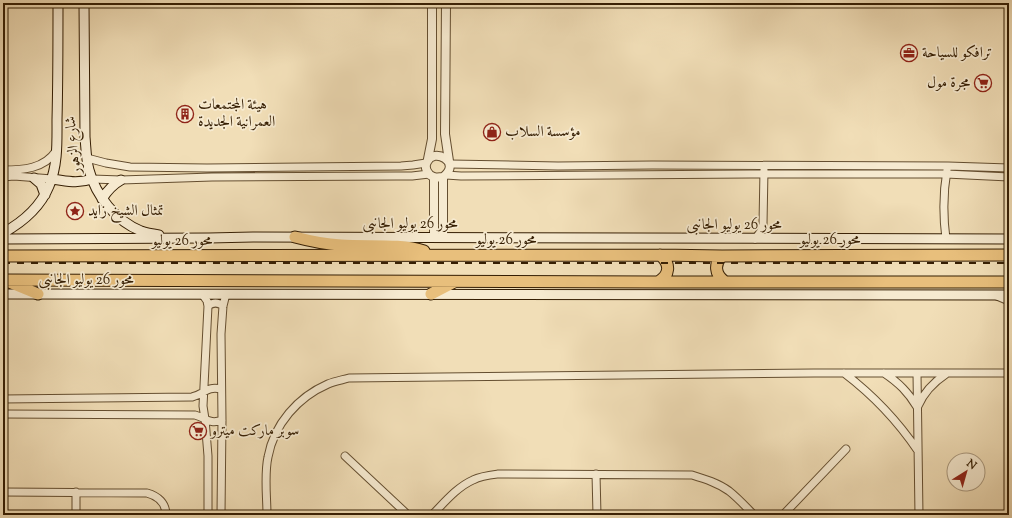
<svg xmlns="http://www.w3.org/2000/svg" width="1012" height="518" font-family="'Sorts Mill Goudy',Amiri,serif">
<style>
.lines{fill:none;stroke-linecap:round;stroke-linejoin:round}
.minor-casing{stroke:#644e30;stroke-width:9}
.tertiary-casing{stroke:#644e30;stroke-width:10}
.secondary-casing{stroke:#351e03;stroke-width:11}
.trunk-casing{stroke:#351e03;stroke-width:13}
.minor{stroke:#f6ead0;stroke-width:7}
.tertiary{stroke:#f6ead0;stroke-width:8}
.secondary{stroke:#f6ead0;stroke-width:9}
.trunk{stroke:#e8bf7c;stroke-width:11}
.rail{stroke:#351e03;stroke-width:2;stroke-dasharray:7 7;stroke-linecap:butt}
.labels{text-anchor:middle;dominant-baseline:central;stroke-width:3.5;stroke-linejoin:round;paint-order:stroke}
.poi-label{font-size:15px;fill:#351e03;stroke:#f6ead0;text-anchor:start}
.street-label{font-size:15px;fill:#351e03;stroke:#f6ead0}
</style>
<rect width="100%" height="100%" fill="#f1deb7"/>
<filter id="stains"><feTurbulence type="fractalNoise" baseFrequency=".005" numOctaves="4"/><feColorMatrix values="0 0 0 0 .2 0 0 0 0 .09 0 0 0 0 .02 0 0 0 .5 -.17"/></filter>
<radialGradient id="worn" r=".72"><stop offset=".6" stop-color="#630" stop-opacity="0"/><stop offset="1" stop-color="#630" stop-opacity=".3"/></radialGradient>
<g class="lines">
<!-- minor casing -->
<g class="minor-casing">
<path id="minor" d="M87,158l19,5 24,4 77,1 194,-2 12,-1 13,-2
M450,164l108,2 94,-1 296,1 61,2
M3,170c20,0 41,-1 53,-19
M446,175l15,1 289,-2h196l63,3
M3,177l11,-1 38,3
M92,179l29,1 91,-3 184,-1h16l17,-2
M755,239l6,-8 2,-7 1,-54
M946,239c-3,-23 -3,-46 1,-69
M202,294l5,7 1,5 -5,100 2,13 3,37v59
M997,296l12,5
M208,306c5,-4 10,-4 15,0
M844,373c29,22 53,47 74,78
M884,373c15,10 24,19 33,34
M917,373l2,142
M3,399l189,-2c13,-3 14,-11 29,-8
M918,406c6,-14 16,-24 28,-32
M3,414l192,1c11,3 15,10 27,5
M345,456l63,59
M596,474l1,41
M3,492l144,1c11,3 19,10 19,22
M76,492v23
M221,515l1,-95 -1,-86 2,-28 3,-12
M267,515c0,-18 -3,-40 1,-58 6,-33 30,-60 60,-73 7,-3 14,-4 21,-6l465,-5h195
M432,515c12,-12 25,-28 41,-35 8,-4 17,-5 25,-6l194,1c13,4 26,8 37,16 9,7 17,16 25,24
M783,515l63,-66"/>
</g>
<!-- tertiary casing -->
<g class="tertiary-casing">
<path id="tertiary" d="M446,3l-1,131 4,27
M428,159l4,-20v-136
M434,177v61
M443,177c-3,0 -6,1 -9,0 -7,-2 -10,-10 -7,-15 6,-15 36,0 16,15v61"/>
</g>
<!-- secondary casing -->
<g class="secondary-casing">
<path id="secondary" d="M84,3l1,134c1,11 1,22 4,33 7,26 27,51 52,61 6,2 12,3 18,4
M34,178l7,6 4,11
M52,179c16,2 24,5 40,0
M102,199c5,-8 10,-14 19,-19
M3,233c20,-11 37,-25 46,-47 9,-21 8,-44 8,-66 1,-39 1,-78 1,-117
M3,239l206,-1 44,-1 756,2
M3,294l1006,1"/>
</g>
<!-- trunk casing -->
<g class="trunk-casing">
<path id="trunk" d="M295,237c15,4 30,7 46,8 27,2 58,-2 83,6
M3,256l657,-1 62,1 287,-1
M722,256c-8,8 -7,18 2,25
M3,280l655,2h351
M9,282l29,12
M658,282c12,-7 13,-18 2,-27
M431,294l23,-12"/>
</g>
<!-- minor -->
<use href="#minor" class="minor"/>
<!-- tertiary -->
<use href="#tertiary" class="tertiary"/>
<!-- secondary -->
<use href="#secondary" class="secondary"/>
<!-- trunk -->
<use href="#trunk" class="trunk"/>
<!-- rail -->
<path class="rail" d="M3,263h1006"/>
</g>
<!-- icons -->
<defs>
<g id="office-ring" transform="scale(0.9)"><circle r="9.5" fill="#f6ead0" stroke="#8f2418" stroke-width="1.5"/><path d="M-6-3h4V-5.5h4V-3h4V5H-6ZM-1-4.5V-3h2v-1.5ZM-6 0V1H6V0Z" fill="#8f2418"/></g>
<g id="supermarket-ring" transform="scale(0.9)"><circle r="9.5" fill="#f6ead0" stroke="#8f2418" stroke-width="1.5"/><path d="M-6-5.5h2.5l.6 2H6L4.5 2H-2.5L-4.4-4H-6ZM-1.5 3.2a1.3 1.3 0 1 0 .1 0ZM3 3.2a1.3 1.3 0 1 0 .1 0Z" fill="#8f2418"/></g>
<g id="building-ring" transform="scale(0.9)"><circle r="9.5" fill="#f6ead0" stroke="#8f2418" stroke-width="1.5"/><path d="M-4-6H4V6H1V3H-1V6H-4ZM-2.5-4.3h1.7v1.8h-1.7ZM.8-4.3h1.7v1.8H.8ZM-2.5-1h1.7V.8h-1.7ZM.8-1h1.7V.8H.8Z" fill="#8f2418"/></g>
<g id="shop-ring" transform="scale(0.9)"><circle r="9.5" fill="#f6ead0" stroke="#8f2418" stroke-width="1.5"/><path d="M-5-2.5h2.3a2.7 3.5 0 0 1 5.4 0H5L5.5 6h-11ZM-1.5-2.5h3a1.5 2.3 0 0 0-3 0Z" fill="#8f2418"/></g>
<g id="sight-ring" transform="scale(0.9)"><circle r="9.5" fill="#f6ead0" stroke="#8f2418" stroke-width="1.5"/><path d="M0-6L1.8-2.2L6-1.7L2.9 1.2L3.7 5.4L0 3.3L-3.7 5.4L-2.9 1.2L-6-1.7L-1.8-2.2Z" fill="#8f2418"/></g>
</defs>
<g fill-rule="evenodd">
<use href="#office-ring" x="909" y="53"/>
<use href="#supermarket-ring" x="983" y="83"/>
<use href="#building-ring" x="185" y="114"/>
<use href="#shop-ring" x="492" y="132"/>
<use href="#sight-ring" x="75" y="211"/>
<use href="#supermarket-ring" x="198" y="431"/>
</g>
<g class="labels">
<!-- poi labels -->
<g class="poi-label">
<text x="922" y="53">ترافكو للسياحة</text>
<text x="970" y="83" text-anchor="end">مجرة مول</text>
<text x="198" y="105">هيئة المجتمعات<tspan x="198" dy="17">العمرانية الجديدة</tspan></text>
<text x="505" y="132">مؤسسة السلاب</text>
<text x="88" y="211">تمثال الشيخ زايد</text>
<text x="211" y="431">سوبر ماركت ميترو</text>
</g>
<!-- street labels -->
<g class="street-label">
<text transform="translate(74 145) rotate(-96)">شارع الزهور</text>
<text x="410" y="224">محور 26 يوليو الجانبى</text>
<text x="734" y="225">محور 26 يوليو الجانبى</text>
<text x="506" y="240">محور 26 يوليو</text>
<text x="830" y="240">محور 26 يوليو</text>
<text x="182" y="241">محور 26 يوليو</text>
<text x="86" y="280">محور 26 يوليو الجانبى</text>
</g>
</g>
<!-- margin -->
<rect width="1012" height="518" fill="none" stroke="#f1deb7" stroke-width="16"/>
<rect x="4" y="4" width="1004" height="510" fill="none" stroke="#351e03" stroke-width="2"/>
<rect x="8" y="8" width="996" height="502" fill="none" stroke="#351e03"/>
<!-- north arrow -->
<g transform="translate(966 472) rotate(37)"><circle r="19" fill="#f6ead0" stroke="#a9987e"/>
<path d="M0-3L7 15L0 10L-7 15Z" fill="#8f2418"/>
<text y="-6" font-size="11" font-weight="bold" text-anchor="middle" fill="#351e03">N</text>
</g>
<rect width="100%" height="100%" filter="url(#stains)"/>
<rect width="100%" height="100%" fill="url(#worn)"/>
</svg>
